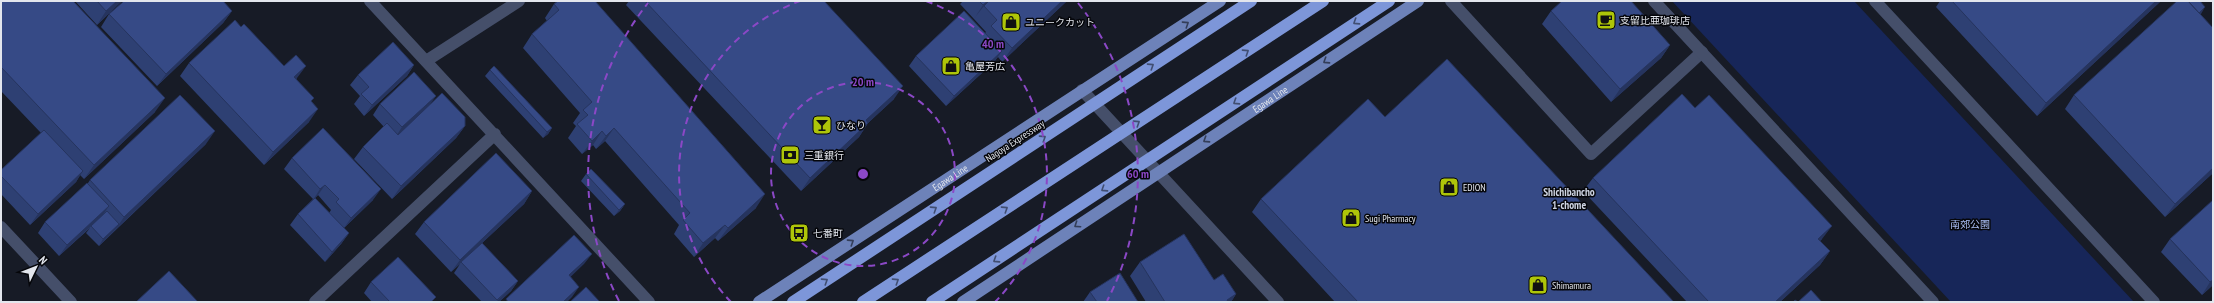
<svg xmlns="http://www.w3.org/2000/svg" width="2214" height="303" font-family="'PT Sans Narrow','Noto Sans JP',sans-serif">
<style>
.green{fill:#172659}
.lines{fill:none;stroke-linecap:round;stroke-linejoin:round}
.service{stroke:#454f6a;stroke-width:12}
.minor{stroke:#454f6a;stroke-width:12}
.tertiary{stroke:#454f6a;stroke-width:12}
.primary{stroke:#6d82b9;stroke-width:12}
.motorway{stroke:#7d96d9;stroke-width:12}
.wall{fill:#2e4073;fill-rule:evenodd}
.shaded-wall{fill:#26345e}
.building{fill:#364a86;stroke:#26345e}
.oneway{stroke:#414e72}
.oneway2{stroke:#343e59}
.ring{fill:none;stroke:#8b48c6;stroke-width:2;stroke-dasharray:7 5}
.labels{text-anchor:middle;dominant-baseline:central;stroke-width:3;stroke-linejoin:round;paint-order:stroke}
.poi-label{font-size:10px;fill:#e3e6ed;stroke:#05060a;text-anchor:start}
.street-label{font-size:10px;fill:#e3e6ed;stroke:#05060a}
.park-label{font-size:10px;fill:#abc0f6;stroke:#05060a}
.neighbourhood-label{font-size:11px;font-weight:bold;fill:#cfd5e3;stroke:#05060a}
.centre{fill:#8b48c6;stroke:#05060a;stroke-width:2}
.ring-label{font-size:12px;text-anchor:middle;font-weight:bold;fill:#8b48c6;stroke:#05060a;stroke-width:3;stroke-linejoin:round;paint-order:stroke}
</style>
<rect width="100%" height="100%" fill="#171b26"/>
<!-- green -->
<path class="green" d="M1672,1h182l280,301h-183z"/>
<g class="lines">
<!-- service -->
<path class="service" d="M1451,1l140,153 111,-102
M426,61l93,-60"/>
<!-- minor -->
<path class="minor" d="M370,1l279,301
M1875,1l279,301
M1,227l70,75
M315,302l180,-168"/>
<!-- tertiary -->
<path class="tertiary" d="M1654,1l279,301
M1082,90l196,212"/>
<!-- primary -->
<g class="primary">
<path id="s1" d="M759,302l461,-301"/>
<path id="s2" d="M963,302l455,-301"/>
</g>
<!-- motorway -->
<path class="motorway" d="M793,302l458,-301
M863,302l460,-301
M932,302l457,-301"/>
</g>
<!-- wall -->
<path class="wall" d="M1,1l154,111 -71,67 -4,-4 -4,7 -46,43 -29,-31v-24l40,-37 -40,-42z
M75,1h47l-25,24z
M629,1h195l70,98 -26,24 -9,14 -58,54 -175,-186z
M963,1h104l-65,61 -4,-5 -4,5 -48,44 -37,-40 7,-10 69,-23 1,-1 -12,-13 2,-3 -2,3 -14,-15z
M1940,1h221l-124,115 -101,-109z
M554,4l202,204 -38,33 -3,-3 -21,19 -20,-23 5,-9 -74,-84 -9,8 -3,-4 -11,9 -14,-16 8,-12 -3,-3 7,-10 -57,-65 9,-14 15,-13 -2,-3z
M232,11l-9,12 -66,63 -56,-59 8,-13z
M1551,11l119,34 -9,13 -50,44 -69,-78z
M2200,14l13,159 -48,44 -100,-108 9,-14 127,-81z
M241,27l56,51 -1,1 15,22 -2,21 -45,43 -84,-89 9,-13z
M414,65l-7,11 -43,40 -10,-12 6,-8 -10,-11 8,-10z
M490,70l62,58 -4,6 -5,4 -58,-62z
M380,104h50l35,22 -9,12 -64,61 -38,-40 9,-12 21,-20 -11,-12z
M1385,117l289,185h-339l-83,-90 9,-13z
M206,144l-107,102 -13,-13 4,-5 -31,28 -21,-23 7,-11 43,-39 2,-3z
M292,158l81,42 -29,28 5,5 -8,11 -16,18 -35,-37 8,-11 15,-15 -29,-30zM318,195l13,15 -2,3 -14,-15z
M586,174l39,30 -5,7 -6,5 -33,-35z
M1593,178l229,61 -2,2 10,10 -10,14 -40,37h-93l-104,-111z
M532,191l-8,13 -42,39 36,38 -7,10 -12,11h-17l-28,-29 6,-9 -9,8 -36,-38 9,-12z
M2170,239l43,46 -11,10 -41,-43z
M1140,262l74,18 22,14 -5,8h-85l-16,-26z
M371,282l61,20h-60l-8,-9z
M1090,292l48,10h-55z"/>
<!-- shaded-wall -->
<path class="shaded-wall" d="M117,1h5l-25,24 9,-14z
M988,1h6l-10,5 -8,10 -2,3 9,-14z
M1062,1h5l-65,61 10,-14z
M2156,1h5l-124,115 9,-13z
M2205,7l-4,7 -9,8 5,-7z
M232,11l-9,12 -66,63 9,-12z
M1670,45l-9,13 -50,44 9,-13z
M1002,51l-8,11 -48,44 8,-10z
M414,65l-7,11 -43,40 8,-11z
M306,66l-9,12 -12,12 9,-13z
M903,86l-9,13 -38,35 10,-14z
M436,96l-7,10 -34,32 7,-11z
M165,98l-10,14 -71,67 10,-14z
M318,109l-9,13 -45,43 9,-13z
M868,123l-9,14 -58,54 9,-13z
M465,126l-9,12 -64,61 9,-13z
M552,128l-4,6 -5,4 4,-6z
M614,128l-9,13 -9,8 10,-13z
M215,131l-9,13 -91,86 9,-13z
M602,131l-9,14 -11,9 10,-13z
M2213,168v5l-48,44 10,-13z
M83,171l-7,11 -46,43 8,-11z
M325,185l-7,10 -5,5 7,-11z
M381,189l-8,11 -29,28 7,-10z
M532,191l-8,13 -73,68 9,-12z
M765,194l-9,14 -38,33 10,-13z
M625,204l-5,7 -6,5 5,-6z
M109,206l-7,10 -43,40 8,-11z
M119,224l-4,6 -16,16 4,-7z
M725,225l-10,13 -21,19 9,-14z
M1832,226l-10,13 -14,13 10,-13z
M349,233l-8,11 -16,18 7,-10z
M1830,251l-10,14 -40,37h-5z
M592,254l-8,10 -23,22 8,-11z
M2213,280v5l-11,10 8,-13z
M518,281l-7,10 -12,11h-3z
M579,287l-7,10 -5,5h-4z
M1236,294l-5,8h-5l1,-2z"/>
<!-- building -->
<path class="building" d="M1,1h72l92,97 -71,67 -93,-98z
M97,1h20l-11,10z
M124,1h99l9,10 -66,63 -57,-60z
M558,1h37l170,193 -37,34 -3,-3 -22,18 -20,-23 7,-7 -76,-85 -8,8 -4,-5 -10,10 -15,-17 11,-9 -5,-5 9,-8 -60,-68 27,-24 -5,-6z
M645,1h179l79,85 -37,34 2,3 -58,55z
M979,1h9l-5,4z
M989,1h73l-50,47 -21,-22 6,-6 -13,-14z
M1562,1h69l39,44 -50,44 -69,-78z
M1952,1h204l-110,102z
M2177,1h11l25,27v140l-38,36 -101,-109z
M2188,1h12l5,6 -6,6z
M964,11l38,40 -48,45 -38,-40z
M235,20l6,7 3,-3 40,42 12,-11 10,11 -12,11 20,21 -3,3 7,8 -45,43 -84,-89z
M393,42l21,23 -42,40 -11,-11 8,-7 -11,-12z
M1447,59l227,243h-316l-97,-103 107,-100 17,18z
M494,66l58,62 -5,4 -57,-62z
M414,72l22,24 -34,31 -22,-23z
M442,93l23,24v9l-64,60 -38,-39 24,-24 11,12z
M1682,94l13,14 14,-13 123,131 -14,13 12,12 -55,51h-66l-116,-124z
M180,95l35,36 -91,86 -34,-37z
M323,128l58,61 -30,29 -15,-16 3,-3 -14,-14 -5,4 -28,-31z
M44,130l39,41 -45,43 -37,-38v-6z
M496,153l36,38 -72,69 -36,-38z
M591,169l34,35 -6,6 -33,-36z
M87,183l22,23 -42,39 -22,-23z
M315,198l34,35 -17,19 -34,-38z
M2213,200v80l-3,2 -40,-43z
M107,211l12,13 -16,15 -12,-13z
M1184,234l30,46 9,-6 13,20 -9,6 1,2h-63l-25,-40z
M574,235l18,19 -23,21 10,12 -16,15h-55l-2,-3z
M482,243l36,38 -21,19 -36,-38z
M398,257l38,40 -5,5h-41l-19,-20z
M169,271l29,31h-62z
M1120,273l18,29h-41l-7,-10z
M586,287l14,15h-30z
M1811,290l11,12h-24z
M1795,300l3,2h-5z"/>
<!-- one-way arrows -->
<defs><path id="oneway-chevron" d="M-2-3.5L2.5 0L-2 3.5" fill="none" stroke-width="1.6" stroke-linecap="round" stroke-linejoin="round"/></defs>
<g class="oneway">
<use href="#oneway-chevron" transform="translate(1356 22) rotate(147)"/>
<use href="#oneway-chevron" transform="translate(1246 52) rotate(-33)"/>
<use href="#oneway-chevron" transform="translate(1151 66) rotate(-33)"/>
<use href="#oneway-chevron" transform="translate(1236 102) rotate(147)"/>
<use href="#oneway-chevron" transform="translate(1137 123) rotate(-33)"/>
<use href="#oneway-chevron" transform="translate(1043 138) rotate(-33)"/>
<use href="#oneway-chevron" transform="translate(1104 189) rotate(147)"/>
<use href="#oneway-chevron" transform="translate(934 209) rotate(-33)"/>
<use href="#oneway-chevron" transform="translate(1005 209) rotate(-33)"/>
<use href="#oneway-chevron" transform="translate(996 260) rotate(147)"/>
<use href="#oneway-chevron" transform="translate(825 281) rotate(-33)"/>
<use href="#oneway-chevron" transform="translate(896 281) rotate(-33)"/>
</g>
<g class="oneway2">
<use href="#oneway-chevron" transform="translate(1186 24) rotate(-33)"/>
<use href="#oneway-chevron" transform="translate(1326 61) rotate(147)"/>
<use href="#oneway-chevron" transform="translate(1206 140) rotate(147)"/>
<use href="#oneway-chevron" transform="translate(1077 225) rotate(146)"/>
<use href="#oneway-chevron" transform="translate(851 242) rotate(-33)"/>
</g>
<!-- distance rings -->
<g class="ring">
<circle cx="863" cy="174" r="92"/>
<path d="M731 302A184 184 0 0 1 800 1M926 1A184 184 0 0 1 995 302"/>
<path d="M619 301A275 275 0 0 1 648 3M1078 3A275 275 0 0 1 1107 301"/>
</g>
<!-- icons -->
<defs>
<g id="cafe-square" transform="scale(1)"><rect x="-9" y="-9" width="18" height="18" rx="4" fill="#aec509" stroke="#05060a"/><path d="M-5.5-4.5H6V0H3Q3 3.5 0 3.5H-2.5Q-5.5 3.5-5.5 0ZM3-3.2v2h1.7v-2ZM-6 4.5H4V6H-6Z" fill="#111"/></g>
<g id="shop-square" transform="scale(1)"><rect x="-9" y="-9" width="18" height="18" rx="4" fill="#aec509" stroke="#05060a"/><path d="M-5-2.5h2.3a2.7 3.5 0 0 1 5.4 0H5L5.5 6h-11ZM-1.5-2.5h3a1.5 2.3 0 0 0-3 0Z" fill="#111"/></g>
<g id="bar-square" transform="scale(1)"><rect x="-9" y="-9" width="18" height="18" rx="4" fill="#aec509" stroke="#05060a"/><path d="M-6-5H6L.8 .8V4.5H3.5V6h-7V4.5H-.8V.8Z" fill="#111"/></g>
<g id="bank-square" transform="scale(1)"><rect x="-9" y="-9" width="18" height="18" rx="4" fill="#aec509" stroke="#05060a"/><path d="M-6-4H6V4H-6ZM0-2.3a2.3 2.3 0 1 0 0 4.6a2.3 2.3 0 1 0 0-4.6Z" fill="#111"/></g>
<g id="bus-square" transform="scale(1)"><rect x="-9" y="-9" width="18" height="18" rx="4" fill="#aec509" stroke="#05060a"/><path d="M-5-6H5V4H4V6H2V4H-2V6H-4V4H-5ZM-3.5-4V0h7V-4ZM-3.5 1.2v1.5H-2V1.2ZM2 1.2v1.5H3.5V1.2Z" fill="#111"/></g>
</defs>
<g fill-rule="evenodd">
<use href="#cafe-square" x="1606" y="20"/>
<use href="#shop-square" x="1011" y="22"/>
<use href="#shop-square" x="951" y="66"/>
<use href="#bar-square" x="822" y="125"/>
<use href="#bank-square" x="790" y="155"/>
<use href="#shop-square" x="1449" y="187"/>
<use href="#shop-square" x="1351" y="218"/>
<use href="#bus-square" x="799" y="233"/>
<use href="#shop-square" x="1538" y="285"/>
</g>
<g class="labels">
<!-- poi labels -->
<g class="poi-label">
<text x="1620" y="20">支留比亜珈琲店</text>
<text x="1025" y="22">ユニークカット</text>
<text x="965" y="66">亀屋芳広</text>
<text x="836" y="125">ひなり</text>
<text x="804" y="155">三重銀行</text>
<text x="1463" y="187">EDION</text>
<text x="1365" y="218">Sugi Pharmacy</text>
<text x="813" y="233">七番町</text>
<text x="1552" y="285">Shimamura</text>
</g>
<!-- street labels -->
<g class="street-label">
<text stroke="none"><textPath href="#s2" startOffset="368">Egawa Line</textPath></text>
<text transform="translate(1015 141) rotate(-33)">Nagoya Expressway</text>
<text stroke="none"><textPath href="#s1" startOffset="228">Egawa Line</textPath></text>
</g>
<!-- park labels -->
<g class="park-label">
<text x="1970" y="224">南郊公園</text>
</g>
<!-- neighbourhood labels -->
<g class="neighbourhood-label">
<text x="1569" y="192">Shichibancho<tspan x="1569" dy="13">1-chome</tspan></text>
</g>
</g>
<circle cx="863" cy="174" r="6" class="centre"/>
<g class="ring-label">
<text x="993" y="48">40 m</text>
<text x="863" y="86">20 m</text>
<text x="1138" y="178">60 m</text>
</g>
<!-- border -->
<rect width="2214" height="303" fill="none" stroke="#e3e6ed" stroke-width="4"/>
<!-- north arrow -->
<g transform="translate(36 267) rotate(47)" stroke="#05060a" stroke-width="3" paint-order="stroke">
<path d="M0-3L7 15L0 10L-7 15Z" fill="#e3e6ed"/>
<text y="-6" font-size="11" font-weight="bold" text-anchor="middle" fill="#e3e6ed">N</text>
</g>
</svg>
